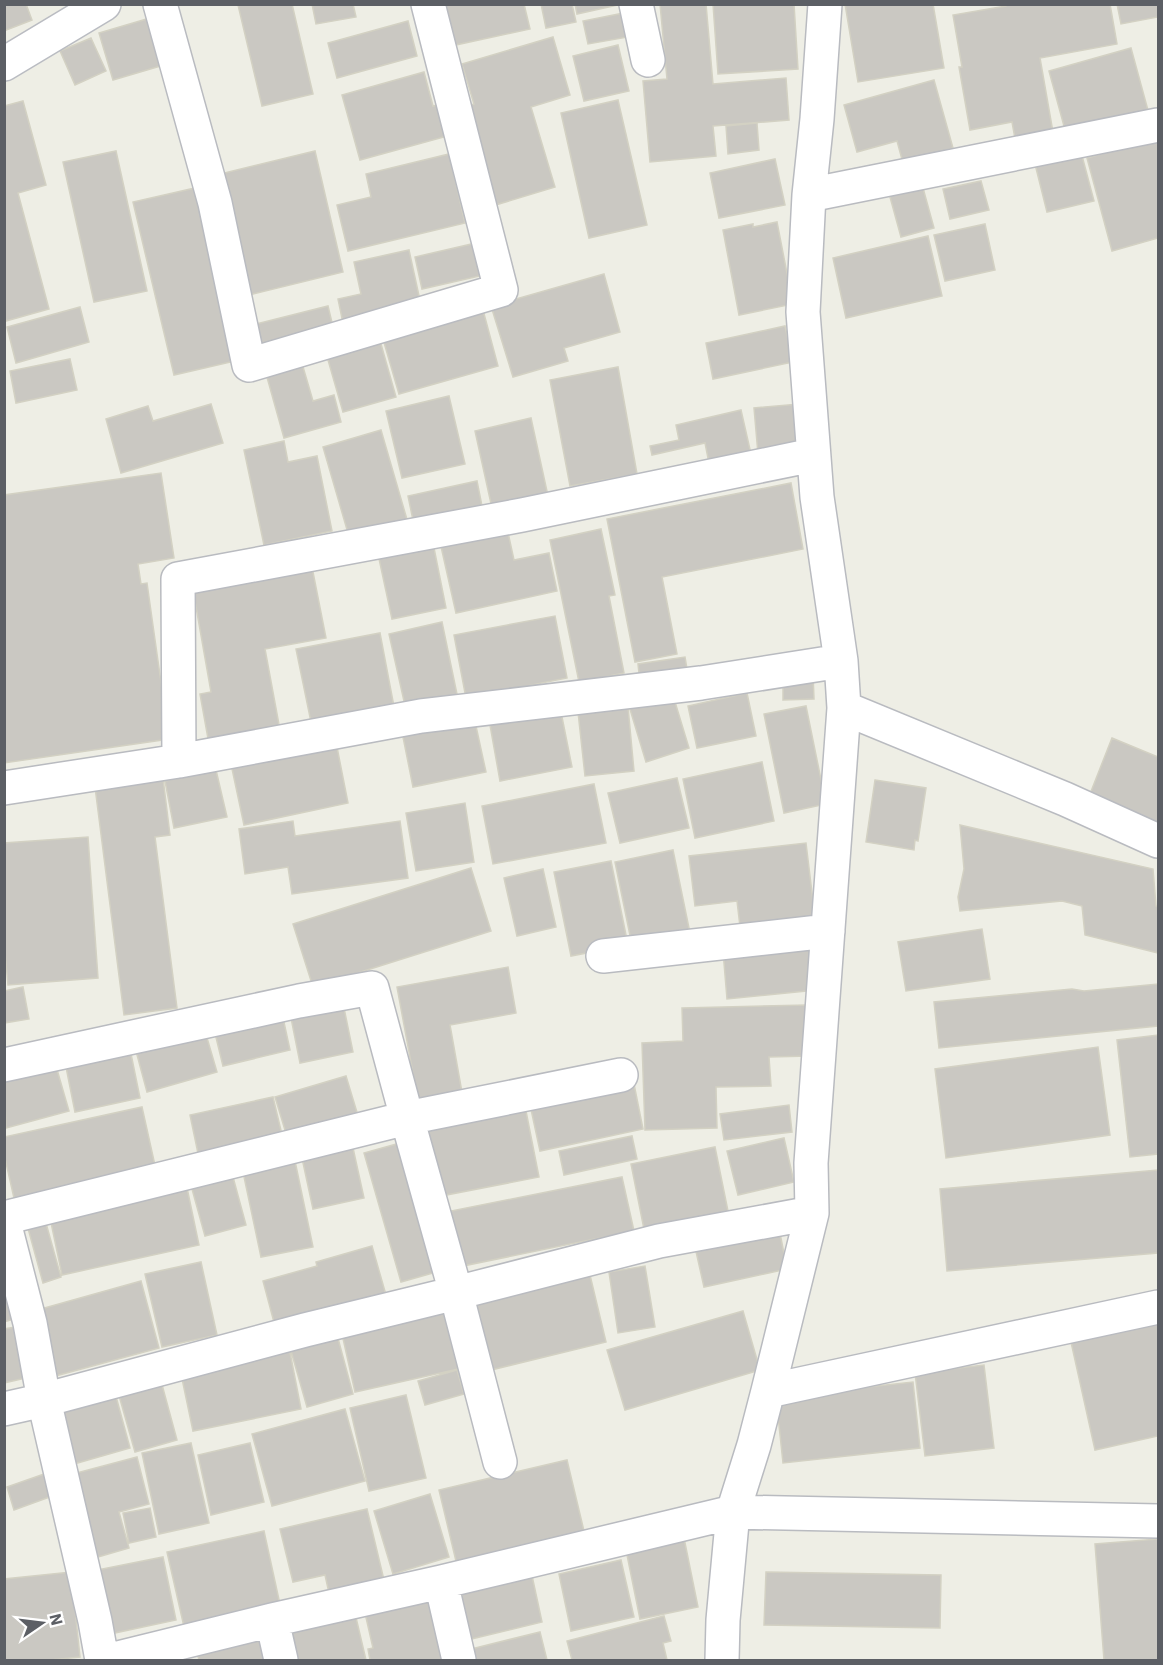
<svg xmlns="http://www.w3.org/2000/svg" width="1163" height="1665" font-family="'IBM Plex Sans',sans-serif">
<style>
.building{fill:#cac8c2;stroke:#d3d1c3;stroke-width:1.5}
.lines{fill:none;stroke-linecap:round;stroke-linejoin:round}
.minor-casing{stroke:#b9bbc0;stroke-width:36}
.secondary-casing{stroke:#babcc2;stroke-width:36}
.minor{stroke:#fff;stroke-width:33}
.secondary{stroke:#fff;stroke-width:33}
</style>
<rect width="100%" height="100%" fill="#eeeee5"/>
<!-- building -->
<path class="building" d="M4,4h22l6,16 -28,11z
M292,4l21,90 -51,12 -24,-101z
M312,4h41l3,13 -40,7z
M441,4h83l6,25 -79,17z
M541,4h31l4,18 -30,6z
M575,4h43v1l-41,9z
M660,4h46l7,80 73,-6 3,42 -76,6 3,30 -66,6 -7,-81 24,-2z
M713,4h81l4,65 -80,5z
M845,4h88l11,64 -86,14z
M1006,4h104l7,40 -77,14 14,80 -38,6 -4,-22 -42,8 -11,-63h3l-9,-52 53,-9z
M1117,4h41v13l-37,7z
M624,13l4,24 -40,7 -5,-23z
M150,18l14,47 -51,15 -14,-47z
M408,21l9,35 -80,22 -9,-35z
M553,37l17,58 -39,12 24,80 -66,20 -29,-98 14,-5 -12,-40z
M91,38l15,33 -31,14 -15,-34z
M618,45l11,46 -45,10 -11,-45z
M1131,48l18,66 -82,23 -18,-66z
M424,72l9,34 9,-2 9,31 -91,25 -18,-65z
M934,80l19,68 -50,15 -6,-22 -40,11 -13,-47z
M618,100l29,125 -58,13 -28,-125z
M23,101l23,84 -28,8 31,116 -43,12 -2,-8v-207z
M757,123l2,27 -31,4 -2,-28z
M1158,138v100l-46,13 -25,-93z
M116,151l31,140 -53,11 -31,-140z
M315,151l28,121 -98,24 -29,-121z
M1081,152l13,49 -47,11 -12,-48z
M449,154l16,69 -117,28 -11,-46 34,-8 -5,-23z
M775,159l10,46 -66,13 -9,-45z
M920,177l14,51 -33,9 -14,-51z
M981,181l8,29 -39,9 -7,-30z
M195,188l40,173 -61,14 -41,-173z
M777,222l16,82 -54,11 -16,-85 30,-6v3z
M985,224l10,46 -50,11 -11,-46z
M928,236l14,60 -96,22 -13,-60z
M476,243l8,32 -62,14 -7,-32z
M409,250l12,55 -78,18 -5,-24 23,-5 -7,-32z
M604,274l16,58 -56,16 4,13 -55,16 -22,-71z
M328,306l6,25 -72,18 -6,-25z
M80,307l9,35 -73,21 -9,-36z
M483,310l15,56 -99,28 -16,-55z
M785,326l8,36 -80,17 -7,-36z
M379,337l17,60 -53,15 -17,-59z
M70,359l7,31 -61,13 -6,-32z
M301,360l12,41 21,-6 7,27 -57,16 -19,-68z
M618,367l19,107 -67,12 -20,-106z
M449,396l16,68 -63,14 -16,-67z
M211,404l12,39 -102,30 -15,-54 42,-13 5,15z
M799,404l4,45 -45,5 -4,-46z
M741,410l10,44 -42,9 -4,-20 -53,12 -2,-9 29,-6 -3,-15z
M531,418l17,78 -56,12 -17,-77z
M381,430l27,93 -58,17 -27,-93z
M284,441l4,21 29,-6 15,75 -68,14 -20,-95z
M161,473l13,85 -36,6 3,20 6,-1 22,156 -165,24v-268z
M477,481l6,30 -69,14 -6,-29z
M791,483l12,66 -141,28 15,77 -42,8 -28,-143z
M507,528l7,32 35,-7 8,38 -101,22 -16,-71z
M601,529l14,66 -6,1 15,77 -45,9 -29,-142z
M433,543l13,65 -54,11 -14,-65z
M311,562l15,76 -61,11 15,81 -71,14 -9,-50 11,-2 -19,-108z
M555,616l12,62 -101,20 -12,-63z
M442,622l16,77 -52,11 -17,-76z
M380,633l15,79 -83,15 -16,-78z
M685,657l3,18 -48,8 -2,-19z
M813,674l1,25 -31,1v-25z
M672,692l17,56 -43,14 -17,-56z
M747,693l9,43 -59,12 -9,-42z
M806,706l20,98 -42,9 -20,-99z
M628,707l6,64 -49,5 -7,-64z
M561,712l11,55 -72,14 -10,-56z
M474,717l12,55 -73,15 -11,-55z
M1112,738l46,19v71l-70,-29z
M336,742l12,61 -104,22 -13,-61z
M762,762l12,59 -79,17 -12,-59z
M216,770l11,47 -53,11 -9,-47z
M163,778l7,57 -15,2 22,171 -53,7 -29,-228z
M677,778l12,50 -69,15 -12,-50z
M875,780l51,8 -8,53 -3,-1 -1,10 -48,-8z
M594,784l12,59 -113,21 -11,-58z
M465,803l9,59 -58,9 -10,-58z
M293,821l2,15 105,-15 8,57 -116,16 -4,-27 -43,7 -6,-45z
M960,825l193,44 3,37 2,1v46l-73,-18 -3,-29 -20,-5 -102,10 -2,-14 6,-28z
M88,837l10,141 -90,7 -4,-44v-98z
M806,843l10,83 -75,9 -4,-34 -42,5 -6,-50z
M673,850l18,88 -58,12 -18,-88z
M611,861l17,84 -57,11 -17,-84z
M471,868l20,63 -178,56 -20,-63z
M543,869l13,58 -39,9 -13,-58z
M982,929l8,50 -84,12 -8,-49z
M811,943l5,47 -89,9 -4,-48z
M508,967l8,46 -66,12 13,73 -44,8 -22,-119z
M1158,984v42l-219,22 -5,-46 138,-13 12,2z
M23,987l6,32 -25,4v-32z
M343,1003l10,49 -53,11 -10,-50z
M808,1005l1,51 -40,1 2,29 -55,1 1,41 -72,2 -3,-87 41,-2 -1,-33z
M282,1013l8,37 -67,16 -9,-37z
M205,1031l12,41 -70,20 -11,-41z
M1158,1035v119l-28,3 -13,-117z
M1098,1047l12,88 -164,23 -11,-89z
M130,1049l10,49 -65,14 -10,-50z
M56,1066l13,45 -63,17 -2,-48z
M346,1076l13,43 -71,21 -13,-43z
M633,1079l10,50 -103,22 -11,-51z
M273,1097l10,42 -84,19 -9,-43z
M524,1101l15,76 -98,19 -15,-76z
M789,1105l3,27 -68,8 -4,-26z
M142,1107l14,63 -64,11 -78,17 -10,-44v-17z
M632,1136l5,23 -73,16 -5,-24z
M784,1138l10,44 -56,13 -11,-44z
M411,1140l36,129 -46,13 -37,-129z
M715,1147l15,74 -84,18 -15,-75z
M353,1148l11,50 -51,11 -11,-51z
M295,1161l18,86 -52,10 -18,-85z
M1158,1170v83l-211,18 -7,-82z
M233,1177l13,48 -41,11 -13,-47z
M622,1177l12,54 -176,36 -12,-55z
M186,1183l13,62 -137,30 -13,-62z
M44,1216l17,61 -18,6 -17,-62z
M779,1228l8,41 -83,18 -9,-40z
M372,1246l14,49 -111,31 -12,-45 54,-15 -1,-4z
M201,1262l16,73 -55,12 -17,-73z
M645,1266l10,61 -37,6 -9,-61z
M4,1272l13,46 -13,4z
M590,1275l16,67 -119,29 -17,-68z
M141,1281l18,67 -111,30 -18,-66z
M451,1311l12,57 -108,24 -13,-58z
M743,1311l17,59 -135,40 -18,-60z
M1158,1314v122l-63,14 -26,-117z
M15,1327l11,51 -22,5v-54z
M336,1331l17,63 -46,13 -18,-63z
M289,1347l12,62 -108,22 -13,-62z
M984,1365l10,83 -69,8 -10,-83z
M457,1370l7,24 -39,11 -7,-24z
M161,1381l16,59 -42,12 -17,-60z
M913,1382l7,66 -137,15 -7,-66z
M114,1389l16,59 -63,18 -17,-59z
M406,1395l20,83 -57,13 -19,-83z
M345,1409l20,72 -93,25 -20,-72z
M191,1443l18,80 -50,11 -17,-81z
M250,1443l14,59 -53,13 -13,-60z
M137,1457l12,47 -30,8 10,36 -38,11 -22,-84z
M567,1460l17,71 -128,30 -17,-71z
M47,1473l8,22 -41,15 -7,-23z
M430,1494l19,63 -56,17 -19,-63z
M150,1508l6,29 -27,6 -6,-30z
M367,1509l17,71 -55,13 -4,-18 -32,7 -13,-53z
M264,1531l17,78 -96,22 -18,-79z
M684,1538l14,69 -58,12 -14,-69z
M1158,1539v121h-54l-9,-116z
M163,1557l13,63 -66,14 -13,-64z
M621,1560l13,57 -63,14 -12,-57z
M531,1571l11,51 -79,19 -11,-52z
M71,1572l9,85 -30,3h-46v-81z
M766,1572l175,3 -1,53 -176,-3z
M437,1598l14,62h-81l-2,-11 5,-1 -8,-35z
M354,1609l12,51h-75l-8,-35z
M664,1616l7,25 -8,2 4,17h-95l-5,-19z
M540,1632l7,28h-78l-2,-10z
M268,1633l7,27h-76l-2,-7z"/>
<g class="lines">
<!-- minor casing -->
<g class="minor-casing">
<path id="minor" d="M160,4l55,199 34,162 252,-75 -73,-286
M636,4l12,56
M809,195l349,-70
M844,708l221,91 93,42
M179,761l-1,-182 344,-64 291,-60
M4,788l175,-27 242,-45 280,-33 140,-22
M603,956l225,-25
M4,1065l295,-64 73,-13 35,130 49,175 44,169
M4,1218l403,-100 214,-43
M4,1222l26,101 14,77 51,221 7,39
M768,1391l390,-84
M4,1409l40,-9 261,-70 151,-37 203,-52 153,-28
M441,1582l18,78
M272,1620l9,40
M110,1660l162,-40 169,-38 292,-70 425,9
M722,1660l1,-40 10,-108 21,-67 14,-54 44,-178 -1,-50 33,-455 -3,-47 -24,-164 -14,-185 6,-117 8,-76 8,-115"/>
</g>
<!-- secondary casing -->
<g class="secondary-casing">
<path id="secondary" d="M4,64l100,-60"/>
</g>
<!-- minor -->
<use href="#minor" class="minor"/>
<!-- secondary -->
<use href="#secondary" class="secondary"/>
</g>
<!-- border -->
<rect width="1163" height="1665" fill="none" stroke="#5c5f65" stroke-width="12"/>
<!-- north arrow -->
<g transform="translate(42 1623) rotate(76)" stroke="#ffffff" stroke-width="4.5" paint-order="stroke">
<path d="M0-4.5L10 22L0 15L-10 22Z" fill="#5c5f65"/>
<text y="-9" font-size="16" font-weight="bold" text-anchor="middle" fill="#5c5f65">N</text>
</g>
</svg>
